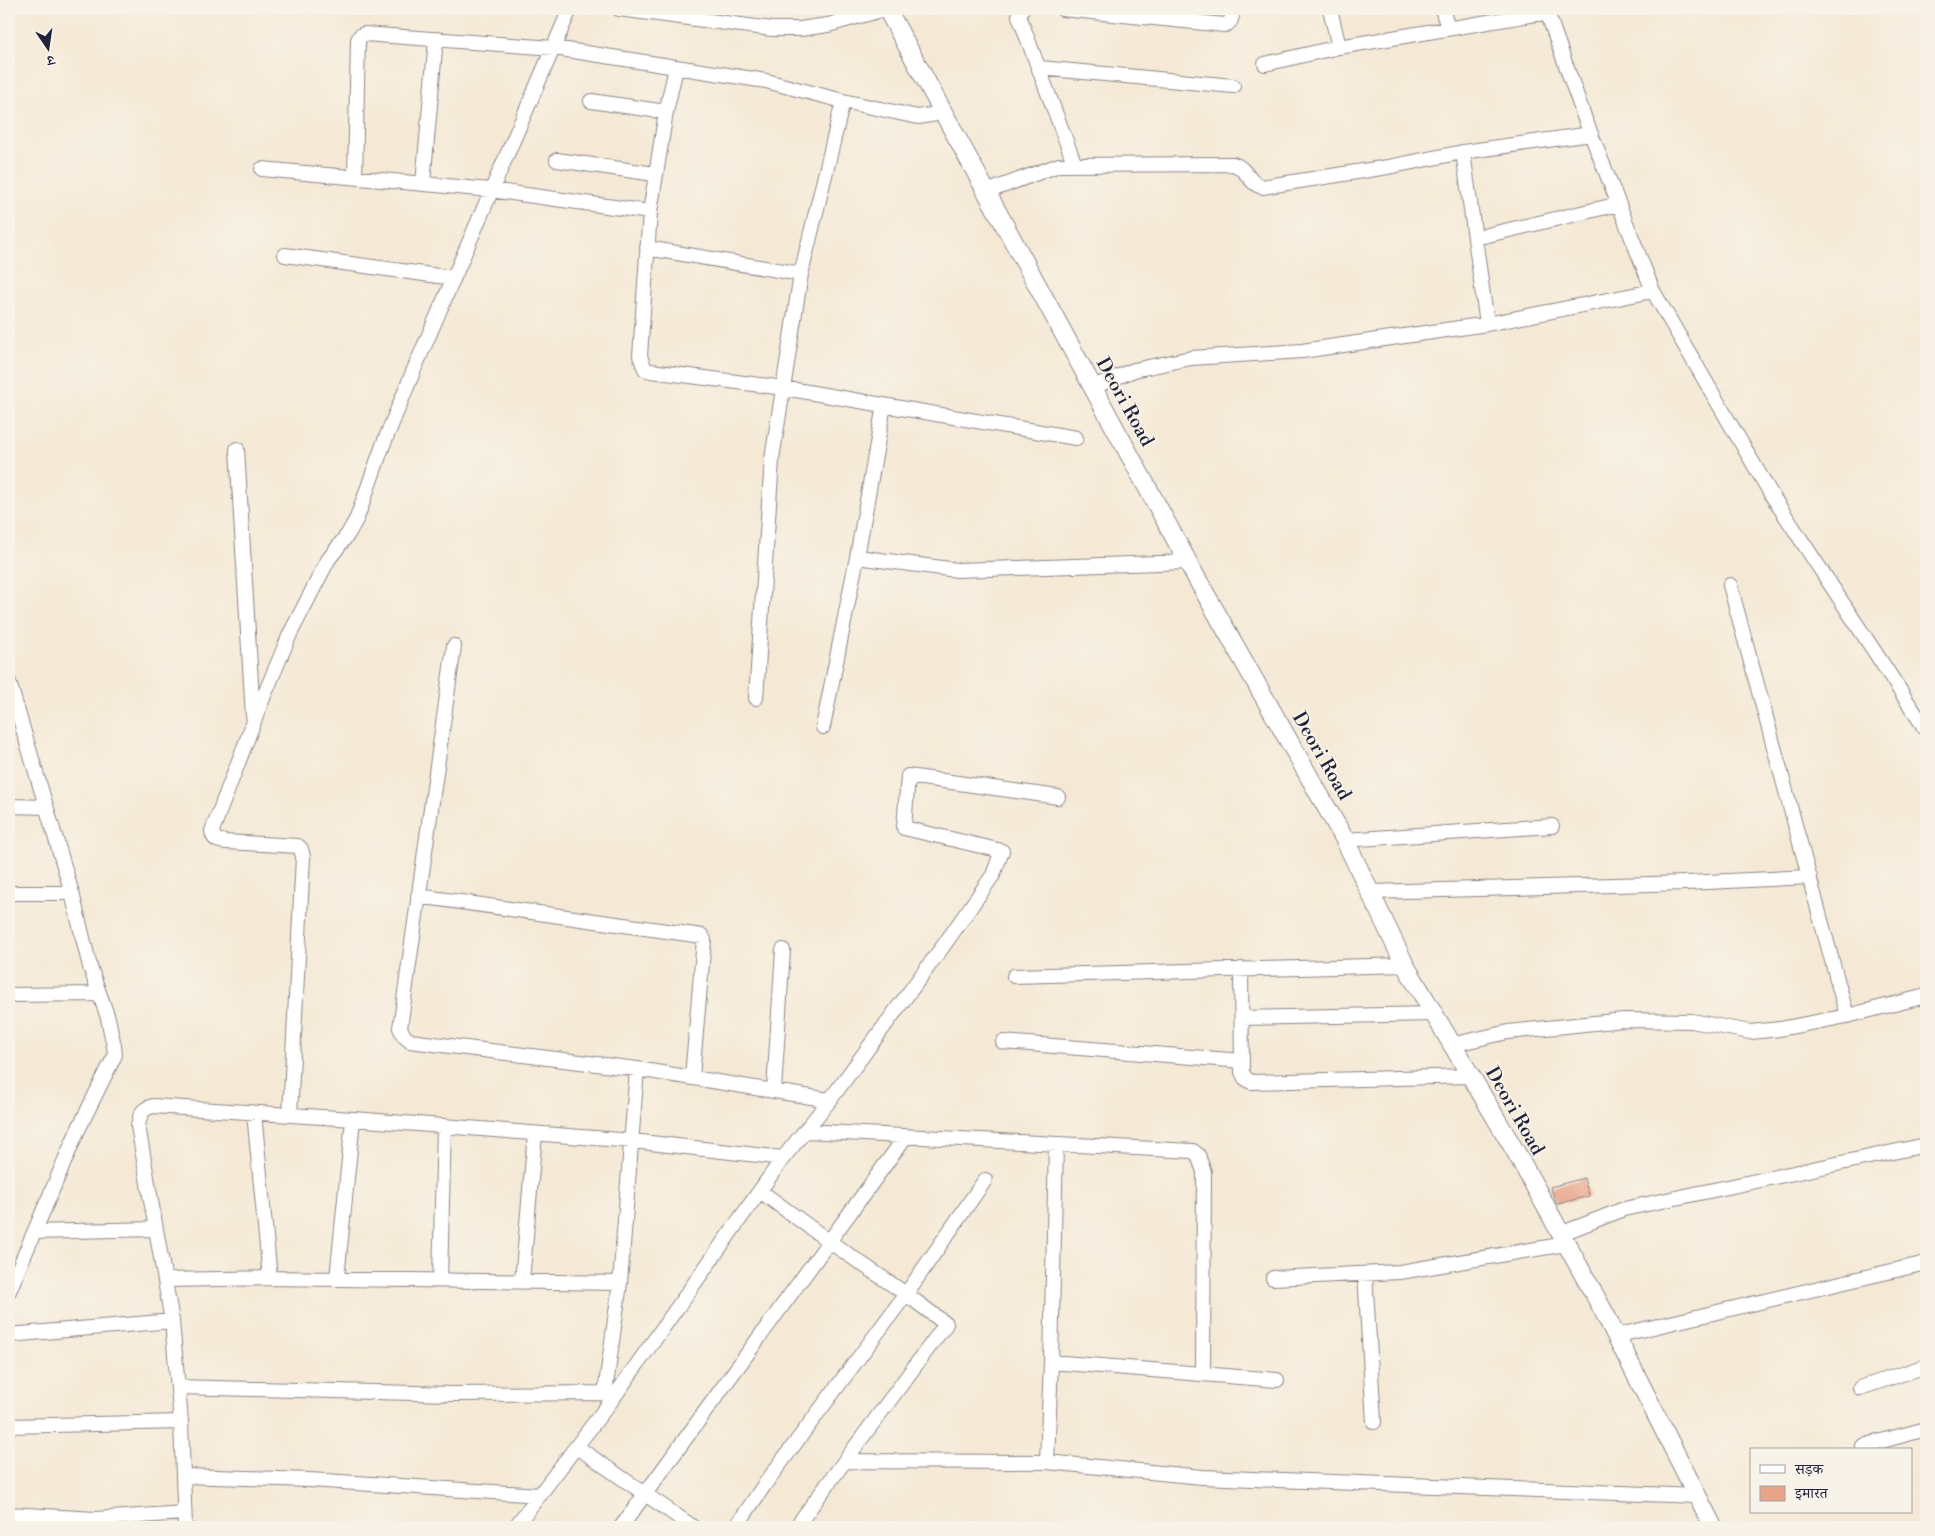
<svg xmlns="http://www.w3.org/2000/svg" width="1935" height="1536" font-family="'Libre Bodoni','Noto Serif Devanagari',serif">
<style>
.building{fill:#e8a489}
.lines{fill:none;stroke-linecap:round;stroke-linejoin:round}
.minor-casing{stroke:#8c8688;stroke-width:16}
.tertiary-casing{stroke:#8c8688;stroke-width:20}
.minor{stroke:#fff;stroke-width:14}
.tertiary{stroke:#fff;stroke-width:18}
.labels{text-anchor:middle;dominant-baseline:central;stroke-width:4;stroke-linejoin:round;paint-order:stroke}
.street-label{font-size:19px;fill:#22223b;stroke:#f7f3e8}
</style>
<rect width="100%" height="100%" fill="#f7f3e8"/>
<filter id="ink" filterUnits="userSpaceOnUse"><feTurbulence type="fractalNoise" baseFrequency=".02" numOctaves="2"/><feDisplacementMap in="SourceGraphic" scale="10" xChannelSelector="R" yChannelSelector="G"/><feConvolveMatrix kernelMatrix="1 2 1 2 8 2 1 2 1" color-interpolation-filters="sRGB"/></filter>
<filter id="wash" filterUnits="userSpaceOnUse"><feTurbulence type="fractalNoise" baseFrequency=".0096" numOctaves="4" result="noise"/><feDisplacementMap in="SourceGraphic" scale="20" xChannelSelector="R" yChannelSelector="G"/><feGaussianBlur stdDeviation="1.12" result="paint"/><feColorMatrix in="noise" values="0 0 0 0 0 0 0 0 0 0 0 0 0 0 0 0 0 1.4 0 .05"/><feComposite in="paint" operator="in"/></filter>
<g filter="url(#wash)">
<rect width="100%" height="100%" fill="#f5e9d5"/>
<g id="blocks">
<!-- building -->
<path class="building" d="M1584,1178l5,18 -32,8 -7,-17z"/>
</g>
</g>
<g filter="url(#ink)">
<use href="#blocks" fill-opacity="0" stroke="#8c8688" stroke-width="1"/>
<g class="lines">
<!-- minor casing -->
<g class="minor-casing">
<path id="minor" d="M619,9l153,20h28l28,-4 57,-16
M1022,9l-3,7 56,149
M1062,9l163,16c8,-3 7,-9 7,-16
M1330,9l9,38
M1442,9l6,19
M1546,9l39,110 68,172 118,203 155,236
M1265,64l74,-17 209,-35
M676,68l-10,44 -16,100 -10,144 5,13 6,2 133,17 292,50
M1040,68l193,18
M591,101l75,11
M1463,152l24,172
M557,160l98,14
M262,169l228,21 160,22
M355,177l3,-137 2,-4 4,-2 190,14 212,33 77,20 75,16 25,-4
M423,183l13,-144
M986,192l73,-27 174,-1c14,4 15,19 29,23l126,-20 75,-15 128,-18
M1475,238l144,-34
M647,248l154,26
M285,255l168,23
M1093,387l41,-17 57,-12 111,-7 185,-27 166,-33
M237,449l16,267
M857,557l100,13 231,-8
M1730,585l117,431
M454,646l-54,382 4,8 6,5 227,28 193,31
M9,682l63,211 18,74 18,51 6,28 1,9 -38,77 -68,159
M756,698l16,-239 29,-185 42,-173
M823,727l34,-170 27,-152
M9,806l37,1
M1345,840l207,-14
M1370,892l316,-9 124,-6
M9,893h63
M418,896l284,40 2,4 -12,137
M1241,969l1,103 3,6 6,4 219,-6
M1014,976l391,-11
M9,995l90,-1
M1242,1018l191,-4
M1003,1042l239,19
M1451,1045l57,-13 115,-12 69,1 58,11 30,-3 67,-13 79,-20
M774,1090l9,-140
M254,1113l16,165
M290,1115l13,-258 -2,-8 -3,-3 -72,-4c-8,-1 -13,-2 -14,-11l49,-128 29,-69 38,-74 20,-26 9,-16 26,-73 30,-73 157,-363
M805,1131l388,20 5,4 6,17 -1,202
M760,1191l70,51 76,52 40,30 -150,203
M34,1232l121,-3
M1560,1234l64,-25 302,-64
M1365,1274l9,148
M337,1278l16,-159
M1273,1278l127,-6 166,-28
M166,1280l104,-2 350,5
M440,1280l4,-154
M522,1281l13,-147
M9,1335l163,-14
M1615,1336l311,-73
M1051,1362l226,18
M178,1387l274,7 153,-1 9,4
M1860,1388l66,-22
M605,1393l15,-110 17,-214
M9,1426l172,-4
M1863,1446l63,-17
M577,1447l116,80
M845,1461l202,1 155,15 495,19
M1047,1462l4,-100 5,-217
M184,1476l126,4 230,15
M9,1514l87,5 88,-6
M185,1527l-4,-105 -9,-101 -34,-195c2,-11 3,-17 15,-20l200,13 280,22 150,17
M515,1527l99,-130 169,-239 47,-58 114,-155 49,-70 9,-24 -98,-23 4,-52 150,21
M621,1527l285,-391
M736,1527l29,-43 141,-190 79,-114"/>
</g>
<!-- tertiary casing -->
<g class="tertiary-casing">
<path id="tertiary" d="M887,9l309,568 149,263 60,125 112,189 87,158 109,215"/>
</g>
<!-- minor -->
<use href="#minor" class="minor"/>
<!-- tertiary -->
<use href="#tertiary" class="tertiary"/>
</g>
</g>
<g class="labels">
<!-- street labels -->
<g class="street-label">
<text transform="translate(1125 402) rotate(61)">Deori Road</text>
<text transform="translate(1322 756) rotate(60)">Deori Road</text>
<text transform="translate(1515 1111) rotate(60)">Deori Road</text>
</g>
</g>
<!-- margin -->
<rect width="1935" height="1536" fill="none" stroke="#f7f3e8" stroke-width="30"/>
<!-- legend -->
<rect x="1750" y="1448" width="162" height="65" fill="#f7f3e8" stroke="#a29fa3"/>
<rect x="1760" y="1465" width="25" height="8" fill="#ffffff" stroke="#a29fa3"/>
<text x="1795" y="1474" font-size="15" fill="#22223b">सड़क</text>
<rect x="1760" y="1486" width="25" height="15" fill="#e8a489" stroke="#a29fa3"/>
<text x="1795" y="1498" font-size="15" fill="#22223b">इमारत</text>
<!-- north arrow -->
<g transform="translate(48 48) rotate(167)" stroke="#f7f3e8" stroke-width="4" paint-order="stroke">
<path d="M0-4L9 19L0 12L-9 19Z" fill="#22223b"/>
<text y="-8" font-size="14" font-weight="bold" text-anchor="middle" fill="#22223b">उ</text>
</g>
</svg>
